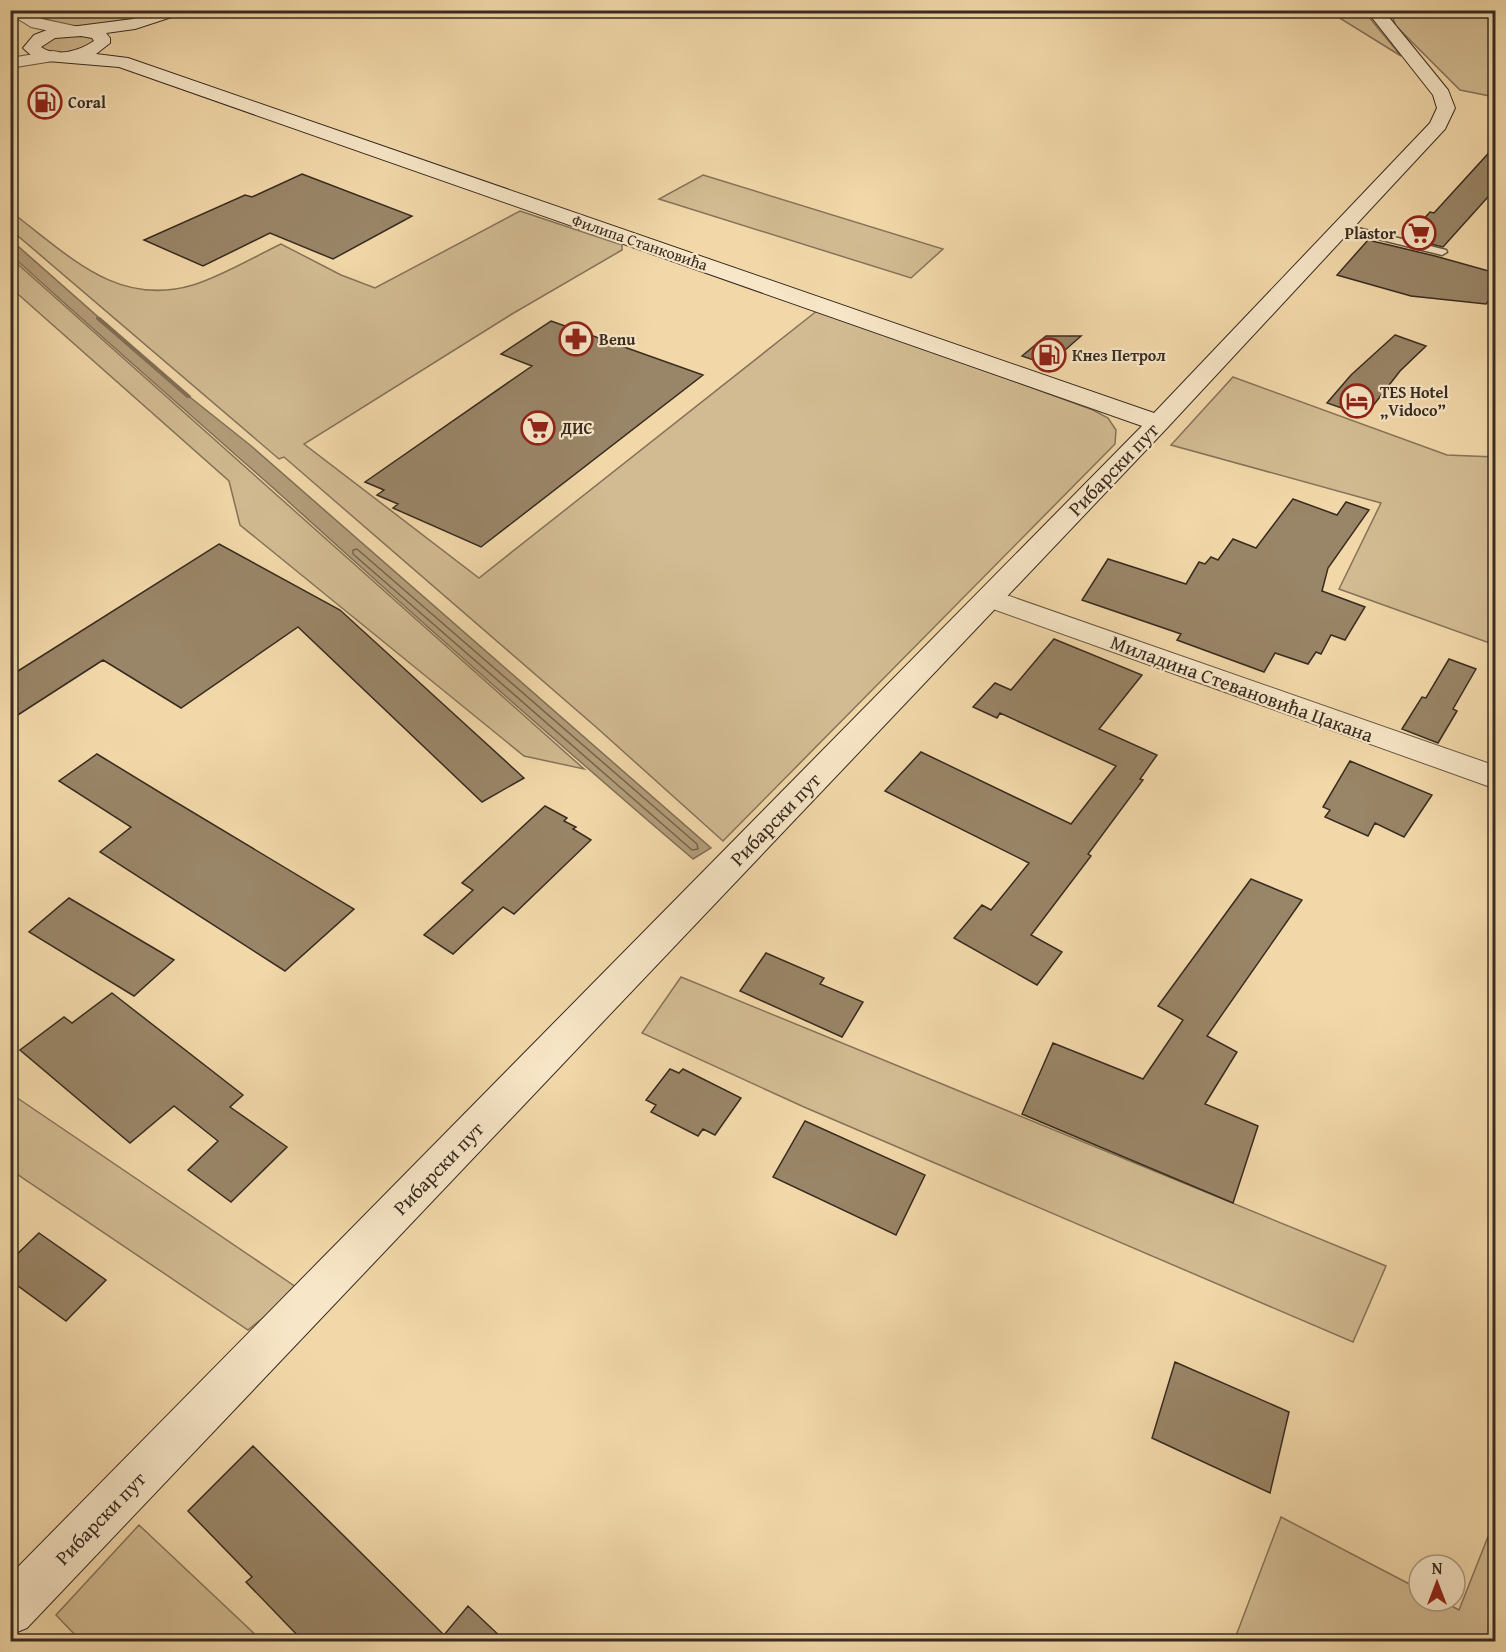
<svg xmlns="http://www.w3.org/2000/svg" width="1506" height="1652" font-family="'Gentium Book Plus',serif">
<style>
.green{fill:#d2bb92;stroke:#857359;stroke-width:1.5}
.water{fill:#b39d7a;stroke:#826f56;stroke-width:1.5}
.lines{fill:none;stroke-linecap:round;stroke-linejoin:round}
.shore{stroke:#76644d;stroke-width:1.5}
.stream{fill:#826f56;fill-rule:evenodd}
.building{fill:#998567;stroke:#382b20;stroke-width:1.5}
.service-casing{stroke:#665642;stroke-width:3}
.minor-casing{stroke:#665642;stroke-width:2}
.tertiary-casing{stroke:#665642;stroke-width:2}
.secondary-casing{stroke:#382b20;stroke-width:2}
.service{fill:#f7e6c7;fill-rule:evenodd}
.minor{fill:#f7e6c7;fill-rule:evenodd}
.tertiary{fill:#f7e6c7;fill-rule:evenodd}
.secondary{fill:#f7e6c7;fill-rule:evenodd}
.labels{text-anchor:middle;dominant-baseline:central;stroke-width:4.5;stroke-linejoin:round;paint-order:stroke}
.far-poi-label{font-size:16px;font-weight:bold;fill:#382b20;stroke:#f7e6c7;text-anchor:start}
.far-street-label{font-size:16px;fill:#382b20;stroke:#f7e6c7}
.street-label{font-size:20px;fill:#382b20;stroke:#f7e6c7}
</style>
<rect width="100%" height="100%" fill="#f2d8a9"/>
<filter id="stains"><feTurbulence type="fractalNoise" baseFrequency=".00333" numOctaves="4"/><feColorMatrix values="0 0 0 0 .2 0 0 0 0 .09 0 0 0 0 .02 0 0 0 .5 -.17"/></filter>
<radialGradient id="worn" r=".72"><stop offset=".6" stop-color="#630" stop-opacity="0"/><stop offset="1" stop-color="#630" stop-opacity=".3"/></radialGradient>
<!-- green -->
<path class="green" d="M30,11h134c-46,14 -91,27 -134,0z
M1330,11h34l37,45 -68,-42z
M1390,11h105v86l-35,-7 -64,-64z
M75,34l19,4 1,3c-12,14 -37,13 -53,8l-1,-3 11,-8z
M703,175l240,74 -32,29 -252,-79z
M520,211l102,34v5l-110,64 -208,130 175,134 339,-268 275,100 15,8 8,12 -1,14 -392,397 -127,-114 -312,-270 -5,2 -268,-229v-18c57,42 105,96 182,73 27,-8 61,-28 88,-41l60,31 34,13z
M11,258l573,511 -60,-13 -284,-231 -11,-44 -218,-193z
M1233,377l214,78 48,2v188l-156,-56 42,-86 -210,-58z
M681,977l705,289 -33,76 -549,-235 -162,-74z
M10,1093l289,196 -51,41 -237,-160z
M1281,1517l138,72v12h23l17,9 36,-91v122h-261z
M139,1525l123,116h-181l-25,-26z"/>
<!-- water -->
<path class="water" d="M11,240l170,150 69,55 461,403 -18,11c-140,-119 -276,-241 -412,-364 -90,-80 -181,-159 -270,-240z"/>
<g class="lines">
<!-- shore -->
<path class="shore" d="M357,549l340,295 1,5 -6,1 -339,-296v-4z"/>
<!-- stream -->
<path class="stream" d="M96,317h4l91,79v2h-4l-91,-79z"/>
</g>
<!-- building -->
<path class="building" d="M1496,145v43l-53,59 -37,-9 24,-26 4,1z
M302,174l110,42 -79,43 -63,-26 -67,33 -59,-26 101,-45 7,2z
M1368,240l67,16 61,17v19l-10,12 -75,-8 -74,-21z
M551,321l152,54 -222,172 -88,-39 5,-4 -21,-9 7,-5 -19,-8 167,-116 -31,-12z
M1395,335l31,11 -26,25 -35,45 -38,-13 24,-28z
M1046,336h35l-33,29 -26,-9z
M1293,499l44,16 9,-13 23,8 -41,58 -6,23 43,16 -20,33 -14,-5 -10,19 -5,-2 -8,12 -33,-11 -11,19 -87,-32 4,-6 -99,-34 26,-41 78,25 13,-22 6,2 6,-7 7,3 15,-21 23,9z
M219,544l121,66 184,168 -42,24 -184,-175 -117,81 -78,-48 -93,60v-44z
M1054,639l88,36 -43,54 58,26 -17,24 3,1 -55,74 3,2 -60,79 31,17 -25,33 -83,-47 28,-33 9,5 38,-47 -144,-72 36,-39 150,72 45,-58 -116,-53 -3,5 -24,-11 22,-24 16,7z
M1449,659l27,10 -23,40 4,2 -19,32 -36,-14 20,-32 4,1z
M97,754l72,44 185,111 -69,62 -185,-119 31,-25 -72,-46z
M1350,761l82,34 -28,42 -29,-14 -7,13 -43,-19 5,-7 -7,-3z
M545,806l22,12 -3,3 12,6 -3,2 18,11 -77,74 -11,-7 -50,47 -29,-19 49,-45 -11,-7z
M1251,879l51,21 -95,136 30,16 -32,52 53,22 -25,77 -211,-89 31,-71 90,36 40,-59 -25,-14z
M69,898l105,62 -40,36 -105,-64z
M766,953l58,25 -4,6 43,18 -21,35 -102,-46z
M112,993l131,102 -13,12 57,40 -56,55 -43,-32 30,-29 -44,-35 -44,37 -110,-93 44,-33 8,6z
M670,1069l9,4 4,-4 58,29 -26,37 -12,-6 -5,7 -47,-24 5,-7 -10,-5z
M805,1121l120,54 -29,60 -123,-58z
M39,1233l67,47 -40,41 -56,-41v-19z
M1175,1362l114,50 -19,81 -118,-55z
M253,1446l191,189 24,-29 37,35h-202l-57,-59 6,-5 -64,-66z"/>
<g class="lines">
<!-- service casing -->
<g class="service-casing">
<path id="service" d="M1342,224l104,26 1,2 -5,3 -104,-26v-4z"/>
</g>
<!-- minor casing -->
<g class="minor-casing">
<path id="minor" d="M10,10h18l14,9 37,8 2,4 -8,5 -42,-9 -21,-13z
M989,589l507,177v23l-517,-185 -4,-6 4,-6z"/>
</g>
<!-- tertiary casing -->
<g class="tertiary-casing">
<path id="tertiary" d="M53,51l6,1 3,4 -3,4 -49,8v-10z"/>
</g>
<!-- secondary casing -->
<g class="secondary-casing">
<path id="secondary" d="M160,10h26l-2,3 -49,16 -29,4 4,5v5l-14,11 32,4 1026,355 276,-290 7,-15 -4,-13 -67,-85h17l65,80 7,18 -10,21 -278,299 -1140,1200 -17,7v-60l1132,-1149 -1023,-359 -72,-6 -14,-4 -10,-9 11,-13 13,-5 86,-11zM81,36l11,2 2,3c-15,10 -38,17 -53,6l14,-9z"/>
</g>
<!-- service -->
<use href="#service" class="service"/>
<!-- minor -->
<use href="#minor" class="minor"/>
<!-- tertiary -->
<use href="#tertiary" class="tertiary"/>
<!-- secondary -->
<use href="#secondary" class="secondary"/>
</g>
<!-- icons -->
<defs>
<g id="fuel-ring" transform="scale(1.725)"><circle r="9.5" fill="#f7e6c7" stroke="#8f2418" stroke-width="1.5"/><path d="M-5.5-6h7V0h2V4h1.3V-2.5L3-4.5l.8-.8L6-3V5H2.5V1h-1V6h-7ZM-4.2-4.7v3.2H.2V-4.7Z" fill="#8f2418"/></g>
<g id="supermarket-ring" transform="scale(1.725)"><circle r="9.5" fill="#f7e6c7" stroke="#8f2418" stroke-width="1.5"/><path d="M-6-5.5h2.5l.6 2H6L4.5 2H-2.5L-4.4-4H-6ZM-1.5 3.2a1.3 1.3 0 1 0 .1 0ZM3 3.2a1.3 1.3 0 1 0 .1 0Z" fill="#8f2418"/></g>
<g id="pharmacy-ring" transform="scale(1.725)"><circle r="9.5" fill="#f7e6c7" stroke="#8f2418" stroke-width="1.5"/><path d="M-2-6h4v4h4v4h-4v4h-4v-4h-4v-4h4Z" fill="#8f2418"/></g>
<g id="hotel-ring" transform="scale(1.725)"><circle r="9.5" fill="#f7e6c7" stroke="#8f2418" stroke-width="1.5"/><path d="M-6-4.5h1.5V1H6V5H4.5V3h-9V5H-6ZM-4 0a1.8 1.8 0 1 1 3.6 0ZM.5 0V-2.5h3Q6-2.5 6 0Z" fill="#8f2418"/></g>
</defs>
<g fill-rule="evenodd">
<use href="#fuel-ring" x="45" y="102"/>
<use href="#supermarket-ring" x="1419" y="233"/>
<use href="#pharmacy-ring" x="576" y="339"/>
<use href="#fuel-ring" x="1049" y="355"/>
<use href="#hotel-ring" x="1357" y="401"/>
<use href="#supermarket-ring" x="538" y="428"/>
</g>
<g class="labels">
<!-- far-poi labels -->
<g class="far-poi-label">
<text x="68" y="102">Coral</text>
<text x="1396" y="233" text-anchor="end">Plastor</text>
<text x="599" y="339">Benu</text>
<text x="1072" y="355">Кнез Петрол</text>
<text x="1380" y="392">TES Hotel<tspan x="1380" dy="18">„Vidoco”</tspan></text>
<text x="561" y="428">ДИС</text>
</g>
<!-- far-street labels -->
<g class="far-street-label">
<text transform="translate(640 242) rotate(19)">Филипа Станковића</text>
</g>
<!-- street labels -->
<g class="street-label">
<text transform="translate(1113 469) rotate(-46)">Рибарски пут</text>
<text transform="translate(1242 688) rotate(20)">Миладина Стевановића Цакана</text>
<text transform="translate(775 819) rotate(-46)">Рибарски пут</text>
<text transform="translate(438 1168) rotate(-46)">Рибарски пут</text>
<text transform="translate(100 1518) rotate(-46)">Рибарски пут</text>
</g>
</g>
<!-- margin -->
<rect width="1506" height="1652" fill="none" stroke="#f2d8a9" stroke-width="36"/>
<rect x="12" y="12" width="1482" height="1628" fill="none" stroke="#382b20" stroke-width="3"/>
<rect x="18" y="18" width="1470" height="1616" fill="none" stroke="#382b20" stroke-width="1.5"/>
<!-- north arrow -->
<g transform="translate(1437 1583)"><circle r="28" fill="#f7e6c7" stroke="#ab9b84" stroke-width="1.5"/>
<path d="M0-4.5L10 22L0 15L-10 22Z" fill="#8f2418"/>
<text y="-9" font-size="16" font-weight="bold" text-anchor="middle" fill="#382b20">N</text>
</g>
<rect width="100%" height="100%" filter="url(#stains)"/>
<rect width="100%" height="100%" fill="url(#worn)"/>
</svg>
